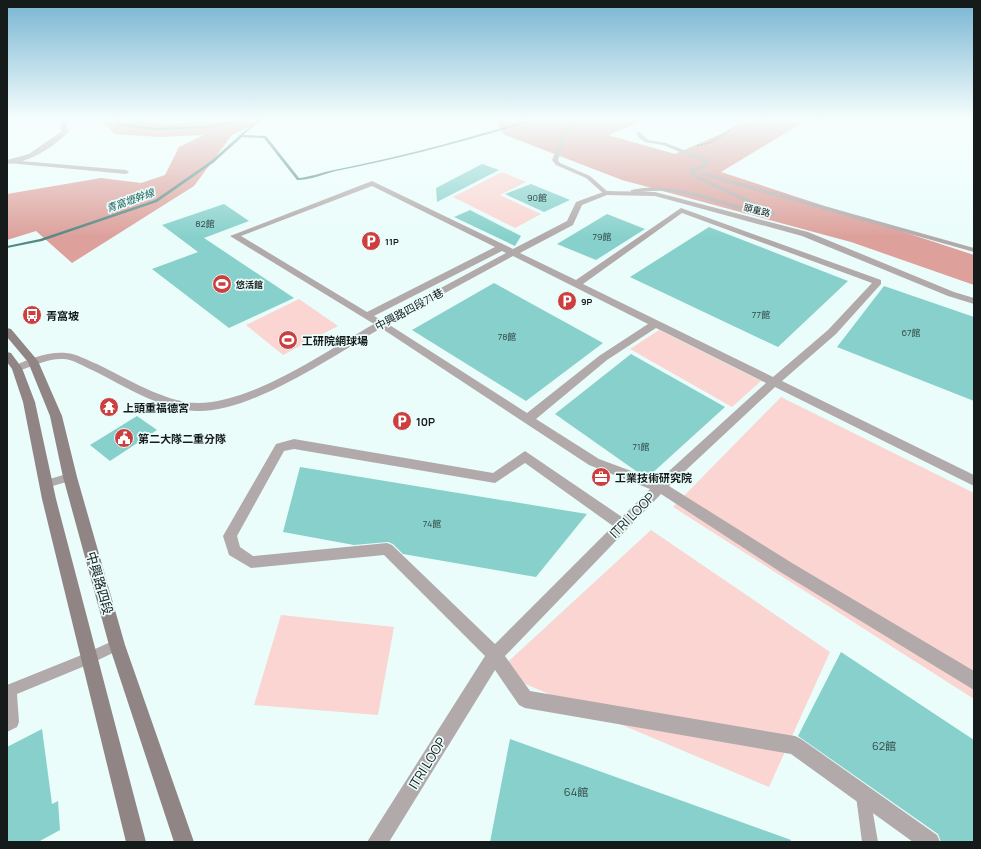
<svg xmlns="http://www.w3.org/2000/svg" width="981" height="849" font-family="Manrope,'Noto Sans TC',sans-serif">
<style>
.green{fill:#fad5d1}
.forest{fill:#dda09b}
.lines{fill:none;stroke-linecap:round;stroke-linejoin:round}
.stream{fill:#538883;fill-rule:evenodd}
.building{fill:#87d0cb}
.path{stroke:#798584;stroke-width:1.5;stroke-dasharray:2.5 1;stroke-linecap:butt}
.lane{fill:#b2aaaa;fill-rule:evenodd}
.street{fill:#b2aaaa;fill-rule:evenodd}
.secondary{fill:#908584;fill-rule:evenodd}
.labels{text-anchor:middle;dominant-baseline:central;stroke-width:3.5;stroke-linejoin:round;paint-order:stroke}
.number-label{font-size:9px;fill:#324847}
.far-street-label{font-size:9px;fill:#151b1b;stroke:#eafdfb}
.far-poi-label{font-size:9px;font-weight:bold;fill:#151b1b;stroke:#eafdfb;text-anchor:start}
.far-water-label{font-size:10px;font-style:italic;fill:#25615d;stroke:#eafdfb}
.street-label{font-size:11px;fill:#151b1b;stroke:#eafdfb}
.poi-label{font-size:11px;font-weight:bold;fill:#151b1b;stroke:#eafdfb;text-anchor:start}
.near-number-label{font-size:11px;fill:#324847}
.near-street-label{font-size:13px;fill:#151b1b;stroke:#eafdfb}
</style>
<rect width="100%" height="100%" fill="#eafdfb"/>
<!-- green -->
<path class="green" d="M502,172l24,10 -26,13 41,19 -26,14 -62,-31z
M299,299l39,27 -55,29 -37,-30z
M659,330l102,51 -29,26 -102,-58z
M781,397l193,96v206l-301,-192z
M651,530l179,122 -61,135 -272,-115z
M281,615l113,12 -16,88 -124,-10z"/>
<!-- forest -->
<path class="forest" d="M100,119h34l31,6 57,-6h44l-34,16 -38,51 -122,77 -36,-32 -29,9v-46l94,-16 40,5 24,-8 14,-28 25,-12 -44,2 -46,-3z
M495,119h153l-40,16 67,19 80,-35h27l20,4 -81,49 253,83v30l-123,-43 -229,-62 -119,-46z"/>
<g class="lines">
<!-- stream -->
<path class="stream" d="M115,119h2l3,4 35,5 52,-2 41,-7h4l-45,9 -52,2 -37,-5z
M259,119h2l-18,16 23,1 33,42c12,-1 23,-6 35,-8 49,-10 96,-21 143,-35 14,-4 28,-8 41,-12 4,-1 7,-4 11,-4l-6,5c-62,18 -124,35 -187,47 -13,3 -25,9 -39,9l-33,-42 -22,-1 -29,26 -56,39 -115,39 -35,7v-2l33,-7 115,-39 56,-39 28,-25v-1h1z"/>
</g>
<!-- building -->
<path class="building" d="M482,164l17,6 -62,32 -1,-14z
M531,184l39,16 -26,12 -39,-18z
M224,204l25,17 -45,17 90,60 -65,30 -77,-59 46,-17 -36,-27z
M470,210l51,26 -6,10 -61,-29z
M607,214l38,15 -49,31 -39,-16z
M709,227l139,54 -70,66 -148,-70z
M494,283l109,60 -77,58 -114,-71z
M884,286l90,31v84l-137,-54z
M631,354l94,53 -76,69 -13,-5 -81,-57z
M137,416l20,14 -47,31 -20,-16z
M300,467l287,47 -51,63 -133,-23 -10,-10 -5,-2 -34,3 -71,-13z
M841,652l133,88v102h-33l-3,-8 -140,-98z
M42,729l10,75 6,-3 2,29 -22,12h-31v-95z
M510,739l281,101 -1,2h-300z"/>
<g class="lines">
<!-- path -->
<path class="path" d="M822,119l7,2
M697,146l15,-4 34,-23"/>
<!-- lane -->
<path class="lane" d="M569,119h4l-15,41 2,3 30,13 18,16v2h-4l-18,-16 -30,-13 -4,-5z
M636,132h4l8,8 18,3 43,17v5l-14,7v2l82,39c-10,10 -32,-2 -44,-5 -23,-8 -47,-15 -71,-17 -11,-1 -21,2 -31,1v-2c34,-8 70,4 103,14 12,4 23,8 35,9l-78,-37 -1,-6 14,-7v-1l-41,-17 -18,-3 -6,-4z
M10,160l116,10 3,2 -3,2 -118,-11 -1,-1z
M703,172l271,76v4l-273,-77 -1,-1z
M70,473l3,1 2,3 -2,3 -27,8 -3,-1 -2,-3 2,-3z
M117,639l4,2 2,4 -2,4 -29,14 -75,31 2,28 -2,5 -10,5v-47l77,-31z
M863,789l5,2 2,5 8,46h-16l-6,-46 2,-5z"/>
<!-- street -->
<path class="street" d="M64,119h7l-3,3 -2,6 3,3c-16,17 -39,31 -62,33v-4l22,-6 33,-23 -2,-2z
M372,181l141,68 54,-28 9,-19 30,-11 49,1 153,40 146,60 20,6v6l-26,-8 -146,-60 -147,-40 -48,-1 -25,10 -9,20 -53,28 56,27 105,-72 200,72v4l-45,50 -54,47 192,94v11l-199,-99 -106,99 123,77 182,108v19l-192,-117 -121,-79 -156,162 25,35 265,45 6,3 136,96 3,7h-27l-122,-88 -266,-46 -6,-3 -24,-35 -106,172h-22l118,-186 -101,-101 -133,13 -22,-13 -6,-19 53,-92 18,-5 199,34 32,-22 97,66 28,-28 -61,-24 -208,-137c-46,27 -132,86 -185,83 -37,-2 -71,-25 -104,-41 -9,-4 -18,-10 -28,-11 -17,-1 -31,8 -47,12l-5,-3 1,-2c17,-7 35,-15 53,-13 11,1 21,7 31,11 29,14 69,39 101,39 55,0 128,-52 176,-79l-144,-88zM372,186l123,61 -128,65 -126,-76zM682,213l190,70 -44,47 -55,47 -190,-93zM502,251l4,2 -125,67 -7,-4zM513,256l135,68 -49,32 -72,57 -139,-89zM656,328l110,55 -108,98 -59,-22 -63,-40 71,-59zM294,449l201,34 30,-20 88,63 -118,118 -103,-99 -5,-2 -134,13 -13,-9 -3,-11 47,-85z"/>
<!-- secondary -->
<path class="secondary" d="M7,328l4,1 27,32 24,55 15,61 48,168 69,197h-20l-65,-197 -46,-168 -13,-61 -22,-54 -21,-25z
M7,352l4,1 11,15 13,34 21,97 90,343h-20l-84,-343 -19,-97 -11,-33 -5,-7z"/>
</g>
<!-- sky -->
<linearGradient id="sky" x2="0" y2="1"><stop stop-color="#77b5d2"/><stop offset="0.5" stop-color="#f6fefd"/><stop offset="1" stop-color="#f6fefd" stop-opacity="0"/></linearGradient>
<rect width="981" height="238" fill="url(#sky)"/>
<!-- icons -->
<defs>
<g id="parking-disc" transform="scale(1)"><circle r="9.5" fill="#cd3e3f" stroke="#eafdfb"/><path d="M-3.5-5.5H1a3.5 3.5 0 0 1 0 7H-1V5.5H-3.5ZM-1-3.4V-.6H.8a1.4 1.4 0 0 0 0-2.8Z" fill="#fff"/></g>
<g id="stadium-disc" transform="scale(1)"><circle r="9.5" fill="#cd3e3f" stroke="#eafdfb"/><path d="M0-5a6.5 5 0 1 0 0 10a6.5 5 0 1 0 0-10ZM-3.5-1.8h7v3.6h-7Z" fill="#fff"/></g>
<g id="bus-disc" transform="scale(1)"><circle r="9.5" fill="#cd3e3f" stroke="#eafdfb"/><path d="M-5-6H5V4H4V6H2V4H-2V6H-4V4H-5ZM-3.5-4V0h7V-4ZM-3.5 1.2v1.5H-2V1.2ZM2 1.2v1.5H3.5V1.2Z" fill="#fff"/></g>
<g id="temple-disc" transform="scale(1)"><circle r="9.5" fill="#cd3e3f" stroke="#eafdfb"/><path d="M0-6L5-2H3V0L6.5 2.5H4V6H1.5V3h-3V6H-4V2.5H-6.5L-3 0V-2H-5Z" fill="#fff"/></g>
<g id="civic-disc" transform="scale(1)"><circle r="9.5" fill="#cd3e3f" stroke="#eafdfb"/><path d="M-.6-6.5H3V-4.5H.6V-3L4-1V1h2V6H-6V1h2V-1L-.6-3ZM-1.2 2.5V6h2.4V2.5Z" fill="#fff"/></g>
<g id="office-disc" transform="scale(1)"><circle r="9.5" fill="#cd3e3f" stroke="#eafdfb"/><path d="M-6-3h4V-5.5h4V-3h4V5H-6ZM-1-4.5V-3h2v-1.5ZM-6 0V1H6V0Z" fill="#fff"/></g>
</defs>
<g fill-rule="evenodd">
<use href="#parking-disc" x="371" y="241"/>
<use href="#stadium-disc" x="222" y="284"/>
<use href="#parking-disc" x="567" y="301"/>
<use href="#bus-disc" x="32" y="315"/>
<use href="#stadium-disc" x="288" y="340"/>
<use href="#temple-disc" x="109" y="407"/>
<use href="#parking-disc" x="402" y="421"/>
<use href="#civic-disc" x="124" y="438"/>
<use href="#office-disc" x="601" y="477"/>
</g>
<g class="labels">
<!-- number labels -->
<g class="number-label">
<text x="537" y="197">90館</text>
<text x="205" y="223">82館</text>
<text x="602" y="236">79館</text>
<text x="761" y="314">77館</text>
<text x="911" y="332">67館</text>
<text x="507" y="336">78館</text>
<text x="641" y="446">71館</text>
<text x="432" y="523">74館</text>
</g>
<!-- far-street labels -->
<g class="far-street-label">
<text transform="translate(757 210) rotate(15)">頭重路</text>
</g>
<!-- far-poi labels -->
<g class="far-poi-label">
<text x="385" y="241">11P</text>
<text x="236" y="284">悠活館</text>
<text x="581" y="301">9P</text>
</g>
<!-- far-water labels -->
<g class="far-water-label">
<text transform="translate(130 200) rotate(-20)">青窩壢幹線</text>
</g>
<!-- street labels -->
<g class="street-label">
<text transform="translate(409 309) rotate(-28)">中興路四段71巷</text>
</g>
<!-- poi labels -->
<g class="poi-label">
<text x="46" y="315">青窩坡</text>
<text x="302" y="340">工研院網球場</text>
<text x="123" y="407">上頭重福德宮</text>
<text x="416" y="421">10P</text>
<text x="138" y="438">第二大隊二重分隊</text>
<text x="615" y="477">工業技術研究院</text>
</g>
<!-- near-number labels -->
<g class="near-number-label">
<text x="884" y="745">62館</text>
<text x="576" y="791">64館</text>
</g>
<!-- near-street labels -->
<g class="near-street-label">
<text transform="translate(632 515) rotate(-45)">ITRI LOOP</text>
<text transform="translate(100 583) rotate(74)">中興路四段</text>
<text transform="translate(427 763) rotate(-58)">ITRI LOOP</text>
</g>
</g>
<!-- border -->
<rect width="981" height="849" fill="none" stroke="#151b1b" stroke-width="16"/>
</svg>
